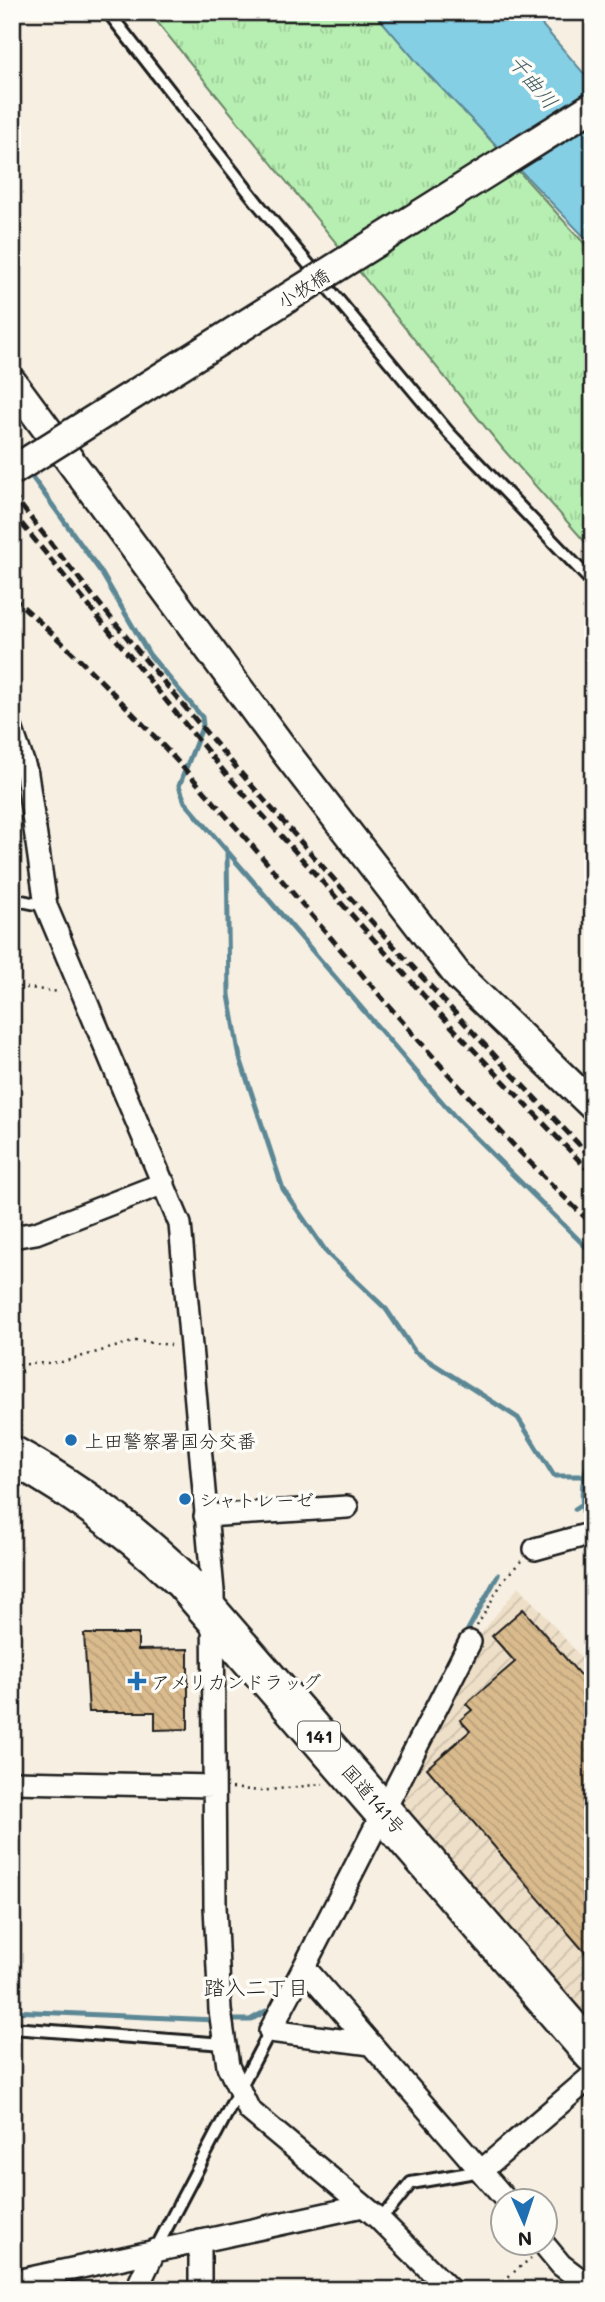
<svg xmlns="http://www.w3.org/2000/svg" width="605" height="2302" font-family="Mali,'Klee One',sans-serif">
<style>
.industrial{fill:url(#industrial-furrows)}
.grass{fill:url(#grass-tufts);stroke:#6a8667;stroke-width:2}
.water{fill:#85cfe5;stroke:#5b8795;stroke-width:2}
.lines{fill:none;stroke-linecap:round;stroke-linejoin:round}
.stream{stroke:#5b8795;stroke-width:5}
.building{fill:url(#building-back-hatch);stroke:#1c1c1c;stroke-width:2}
.lane-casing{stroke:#1c1c1c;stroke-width:16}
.street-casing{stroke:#1c1c1c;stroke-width:26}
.secondary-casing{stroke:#1c1c1c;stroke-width:33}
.highway-casing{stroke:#1c1c1c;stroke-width:42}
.path{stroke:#1c1c1c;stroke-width:2.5;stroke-dasharray:2 5;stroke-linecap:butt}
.lane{stroke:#fdfcf7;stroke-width:10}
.street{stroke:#fdfcf7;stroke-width:21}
.secondary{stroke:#fdfcf7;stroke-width:28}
.highway{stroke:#fdfcf7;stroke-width:37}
.rail{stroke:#1c1c1c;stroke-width:5;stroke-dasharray:10 5;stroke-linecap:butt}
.secondary-bridge-casing{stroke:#1c1c1c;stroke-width:33;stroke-linecap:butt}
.secondary-bridge{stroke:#fdfcf7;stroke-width:28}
.poi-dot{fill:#1f6fb2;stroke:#fdfcf7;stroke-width:2.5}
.labels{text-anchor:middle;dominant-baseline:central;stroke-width:7;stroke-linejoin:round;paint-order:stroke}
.shield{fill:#fdfcf7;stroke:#605f5e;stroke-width:2}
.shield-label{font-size:18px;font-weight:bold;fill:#1c1c1c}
.street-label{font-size:19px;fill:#1c1c1c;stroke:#fdfcf7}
.poi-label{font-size:19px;fill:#1c1c1c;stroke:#fdfcf7;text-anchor:start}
.water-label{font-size:21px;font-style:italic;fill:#415b62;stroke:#fdfcf7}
.neighbourhood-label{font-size:21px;fill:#1c1c1c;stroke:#fdfcf7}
</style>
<defs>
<pattern id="industrial-furrows" width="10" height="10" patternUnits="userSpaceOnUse" patternTransform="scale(1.75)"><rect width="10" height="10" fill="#eedfc8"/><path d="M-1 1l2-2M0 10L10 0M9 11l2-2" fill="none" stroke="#ccbfab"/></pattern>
<pattern id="grass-tufts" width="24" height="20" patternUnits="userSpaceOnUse" patternTransform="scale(1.75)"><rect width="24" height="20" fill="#b7efb2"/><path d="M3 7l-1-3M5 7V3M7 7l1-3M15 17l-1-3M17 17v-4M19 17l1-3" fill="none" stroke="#9dcc98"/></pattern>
<pattern id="building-back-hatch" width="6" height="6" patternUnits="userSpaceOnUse" patternTransform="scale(1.75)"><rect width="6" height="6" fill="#dabb8d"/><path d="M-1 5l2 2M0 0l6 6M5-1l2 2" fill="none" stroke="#baa079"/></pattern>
</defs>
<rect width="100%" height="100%" fill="#f6efe2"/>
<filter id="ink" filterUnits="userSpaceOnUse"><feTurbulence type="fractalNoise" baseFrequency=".0143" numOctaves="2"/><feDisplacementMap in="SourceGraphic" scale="14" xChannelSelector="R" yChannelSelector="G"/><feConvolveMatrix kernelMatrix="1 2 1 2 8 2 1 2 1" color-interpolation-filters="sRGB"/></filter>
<g filter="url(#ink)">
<!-- industrial -->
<path class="industrial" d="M519,1586l74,85v360l-198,-229 81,-162z"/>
<!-- grass -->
<path class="grass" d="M149,12h225l219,241v298l-90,-102z"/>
<!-- water -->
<path class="water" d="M374,12h157l62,72v162l-171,-178z"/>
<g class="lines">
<!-- stream -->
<path class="stream" d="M27,470l74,102 48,82 53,63 1,8 -24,61 6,16 269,314 139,138
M227,853l2,142 11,63 43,131 44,64 59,56 29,43 103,66 36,58h29
M575,1509l15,-10
M587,1530c-7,-27 -8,-53 6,-77
M464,1637l34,-62
M12,2011l203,9
M225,2020h25l25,-14"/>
</g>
<!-- building -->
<path class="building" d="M523,1609l70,81v272l-166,-194 43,-37 -10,-11 12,-10 -6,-6 49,-42 -23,-26z
M84,1634h54v16l50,-1v80l-33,1v-18h-66z"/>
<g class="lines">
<!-- lane casing -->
<g class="lane-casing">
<path id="lane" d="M108,12l151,193 190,228 144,150
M12,899l34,7
M12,2028l212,16
M377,2217l13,-8 21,-26 70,-12
M155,2250l115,-219"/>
</g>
<!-- street casing -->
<g class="street-casing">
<path id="street" d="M12,730l15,44 19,132 134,318 33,367 2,315 5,104 8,56 21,44 128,107 73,73
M12,1237l24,-4 128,-50
M205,1516l142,-9
M535,1549l58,-16
M470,1642l-166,325 202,233
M12,1782l202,4
M304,1967l-34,64 101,13
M481,2171l112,-96
M200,2241v49
M542,2242l19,23 32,24
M12,2282l351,-76
M136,2290l19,-40"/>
</g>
<!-- secondary casing -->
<g class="secondary-casing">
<path id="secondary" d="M12,382l275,372 172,223 134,129"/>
</g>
<!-- highway casing -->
<g class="highway-casing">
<path id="highway" d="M12,1455c64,35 119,76 171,126l410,473"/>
</g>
<!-- path -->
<path class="path" d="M12,986l48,6
M12,1365l50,-3 74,-21 35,4
M477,1626l27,-47 18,-19
M232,1788l28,3 63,-7
M505,2290l3,-13 23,-19"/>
<!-- lane -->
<use href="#lane" class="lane"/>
<!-- street -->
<use href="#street" class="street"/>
<!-- secondary -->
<use href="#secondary" class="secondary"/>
<!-- highway -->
<use href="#highway" class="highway"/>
<!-- rail -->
<path class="rail" d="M12,494c181,232 377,453 581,665
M12,512l214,262 225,252 142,149
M12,597c215,189 374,431 581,628"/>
<!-- secondary-bridge casing -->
<g class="secondary-bridge-casing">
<path id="secondary-bridge" d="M12,471l581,-365"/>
</g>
<!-- secondary-bridge -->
<use href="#secondary-bridge" class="secondary-bridge"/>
</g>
</g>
<!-- markers -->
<g class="poi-dot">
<circle cx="71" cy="1440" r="7"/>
<circle cx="185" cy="1499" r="7"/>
<path d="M133.5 1670.5h7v7h7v7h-7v7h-7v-7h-7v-7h7z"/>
</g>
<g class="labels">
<!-- shield labels -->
<rect class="shield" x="298" y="1721.5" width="42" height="29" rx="5"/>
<g class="shield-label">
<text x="319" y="1736">141</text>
</g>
<!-- street labels -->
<g class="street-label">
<text transform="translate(303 288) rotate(-32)">小牧橋</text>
<text transform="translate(374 1799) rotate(49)">国道141号</text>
</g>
<!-- poi labels -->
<g class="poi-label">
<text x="85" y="1440">上田警察署国分交番</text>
<text x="199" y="1499">シャトレーゼ</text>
<text x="151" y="1681">アメリカンドラッグ</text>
</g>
<!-- water labels -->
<g class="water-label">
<text transform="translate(534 81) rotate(50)">千曲川</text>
</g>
<!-- neighbourhood labels -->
<g class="neighbourhood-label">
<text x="256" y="1986">踏入二丁目</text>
</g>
</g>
<!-- margin -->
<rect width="605" height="2302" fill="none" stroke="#fdfcf7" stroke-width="42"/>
<rect x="21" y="21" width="563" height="2260" fill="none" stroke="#1c1c1c" stroke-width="2.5" filter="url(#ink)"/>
<!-- north arrow -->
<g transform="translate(524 2222) rotate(177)"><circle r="33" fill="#fdfcf7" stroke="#a3a29f" stroke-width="2"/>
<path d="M0-5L12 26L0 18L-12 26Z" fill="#1f6fb2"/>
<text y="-10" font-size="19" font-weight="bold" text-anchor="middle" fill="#1c1c1c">N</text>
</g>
</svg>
